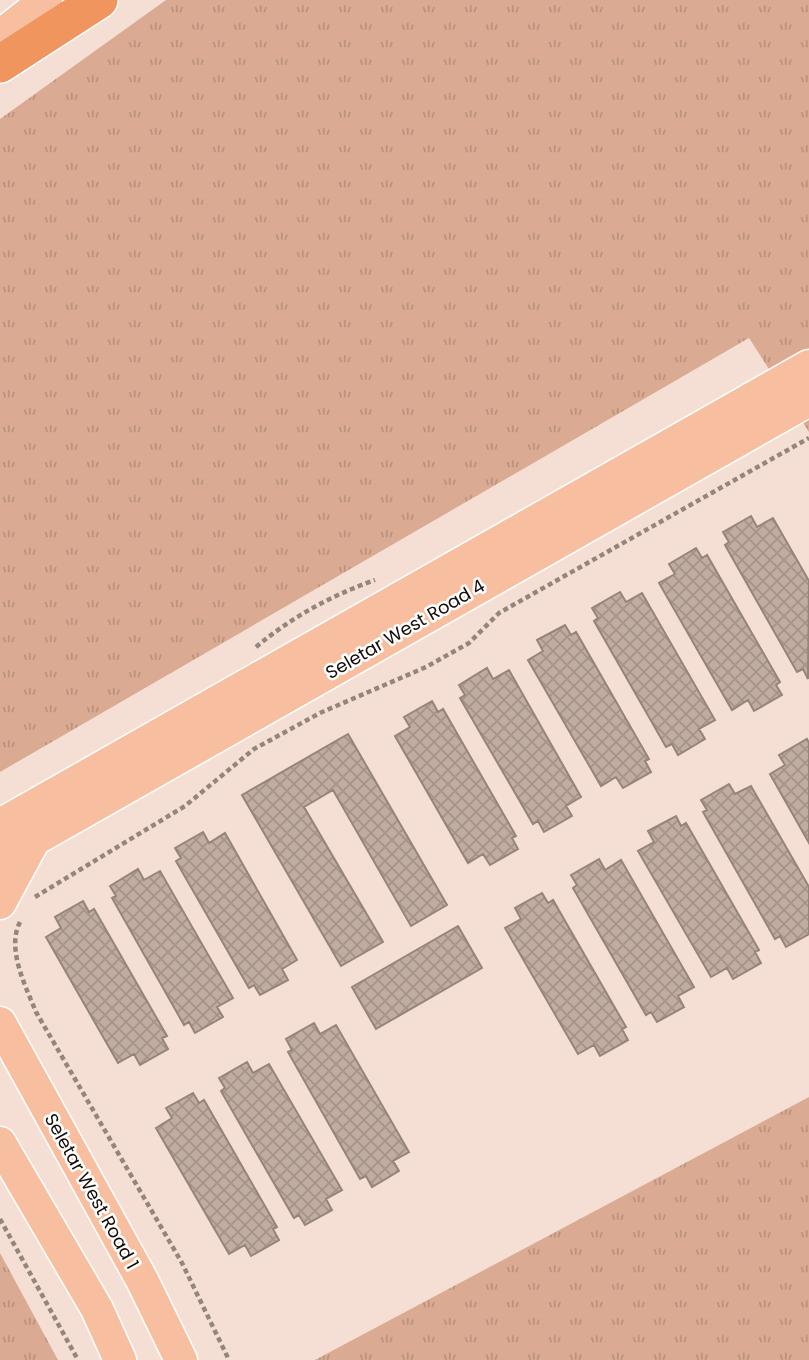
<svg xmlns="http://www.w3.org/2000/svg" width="809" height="1360" font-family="Poppins,sans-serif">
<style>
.grass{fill:url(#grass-tufts)}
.building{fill:url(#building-cross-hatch);stroke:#978479;stroke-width:2}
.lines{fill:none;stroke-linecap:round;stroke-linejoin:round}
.major-casing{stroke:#fff;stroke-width:35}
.highway-casing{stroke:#fff;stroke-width:40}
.path{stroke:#94857d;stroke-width:4.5;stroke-dasharray:5 3.5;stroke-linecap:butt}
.major{stroke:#f7bf9f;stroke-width:32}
.highway{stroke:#f1955f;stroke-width:37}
.labels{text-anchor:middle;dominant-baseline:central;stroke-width:5;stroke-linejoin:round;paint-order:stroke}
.street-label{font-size:18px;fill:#140d09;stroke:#fff}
</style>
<defs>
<pattern id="grass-tufts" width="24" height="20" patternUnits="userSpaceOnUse" patternTransform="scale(1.75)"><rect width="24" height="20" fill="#daab92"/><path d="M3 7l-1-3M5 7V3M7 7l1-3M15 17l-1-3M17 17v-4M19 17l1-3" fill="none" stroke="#ba927d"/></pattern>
<pattern id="building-cross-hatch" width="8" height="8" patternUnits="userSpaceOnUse" patternTransform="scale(1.75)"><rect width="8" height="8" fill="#c1aca1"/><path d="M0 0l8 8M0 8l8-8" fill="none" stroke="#a59389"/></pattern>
</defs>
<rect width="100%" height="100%" fill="#f5dfd4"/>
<!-- grass -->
<path class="grass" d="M166,0h643v432l-60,-94 -749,434v-653z
M809,1097v263h-494z
M0,1253l58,107h-58z"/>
<!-- building -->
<path class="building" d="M751,516l6,11 16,-9 36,63 -1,98 -5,-10 -6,3 -72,-127 4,-3 -6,-10z
M696,548l6,10 5,-3 73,127 -4,3 6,10 -28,16 -6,-11 -16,10 -73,-127 16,-9 -6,-10z
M620,592l6,10 16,-9 73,127 -16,9 6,10 -27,16 -6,-11 -6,3 -72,-126 4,-3 -6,-10z
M565,625l6,10 5,-3 73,127 -4,2 6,11 -28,16 -7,-11 -15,9 -73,-126 15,-9 -6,-11z
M487,668l6,11 16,-9 72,127 -15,9 6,10 -28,16 -6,-11 -5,3 -73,-126 5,-3 -6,-10z
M432,701l6,11 5,-3 73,127 -4,2 6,11 -28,16 -7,-11 -15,9 -73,-127 15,-9 -6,-10z
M348,734l99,171 -36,21 -78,-136 -29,17 79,135 -42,24 -99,-171z
M807,739l2,4v100l-39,-69 15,-9 -6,-10z
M729,784l6,10 16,-8 58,101v47l-23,13 -6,-11 -5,3 -72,-127 4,-2 -6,-10z
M676,816l5,10 5,-3 73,127 -4,2 6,11 -28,16 -6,-11 -16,9 -73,-126 16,-9 -6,-11z
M203,832l6,11 16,-10 72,127 -15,9 6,11 -28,15 -6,-10 -5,3 -73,-127 5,-3 -6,-10z
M599,859l6,11 16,-10 73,127 -16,9 6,11 -27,15 -6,-10 -5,3 -73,-127 4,-3 -6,-10z
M138,869l6,11 16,-9 73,127 -16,9 6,10 -28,16 -6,-11 -5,3 -72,-127 4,-2 -6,-10z
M542,893l6,10 5,-3 73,127 -4,2 6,11 -28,16 -6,-11 -16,9 -73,-126 16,-9 -6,-11z
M83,901l6,11 5,-3 73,127 -5,2 6,11 -28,16 -6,-11 -16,9 -72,-126 15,-9 -6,-11z
M458,926l24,42 -106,61 -24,-42z
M314,1023l6,11 16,-9 73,127 -16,9 6,10 -27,16 -6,-11 -6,3 -72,-127 4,-2 -6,-11z
M247,1062l6,11 16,-9 73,126 -16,9 6,11 -27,15 -6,-10 -5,3 -73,-127 4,-3 -6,-10z
M193,1093l6,10 5,-3 73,127 -4,2 6,11 -28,16 -6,-11 -16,9 -73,-126 16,-10 -6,-10z"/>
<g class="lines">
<!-- major casing -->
<g class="major-casing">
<path id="major" d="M0,36l46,-36
M0,825l809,-459
M0,859l809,-459
M0,903l34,-63
M0,1023l142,257 39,80
M0,1143l97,166 23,51"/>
</g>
<!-- highway casing -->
<g class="highway-casing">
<path id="highway" d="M0,64l99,-64"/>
</g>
<!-- path -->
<path class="path" d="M256,647c36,-30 74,-51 119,-67
M35,897l150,-91 69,-57 66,-36 106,-46 43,-24 30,-30 310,-175
M20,922c-14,27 6,65 16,90l146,251 47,97
M0,1219l78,141"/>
<!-- major -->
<use href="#major" class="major"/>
<!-- highway -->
<use href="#highway" class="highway"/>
</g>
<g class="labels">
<!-- street labels -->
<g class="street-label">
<text transform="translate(405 629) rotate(-30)">Seletar West Road 4</text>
<text transform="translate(92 1191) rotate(61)">Seletar West Road 1</text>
</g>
</g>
</svg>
